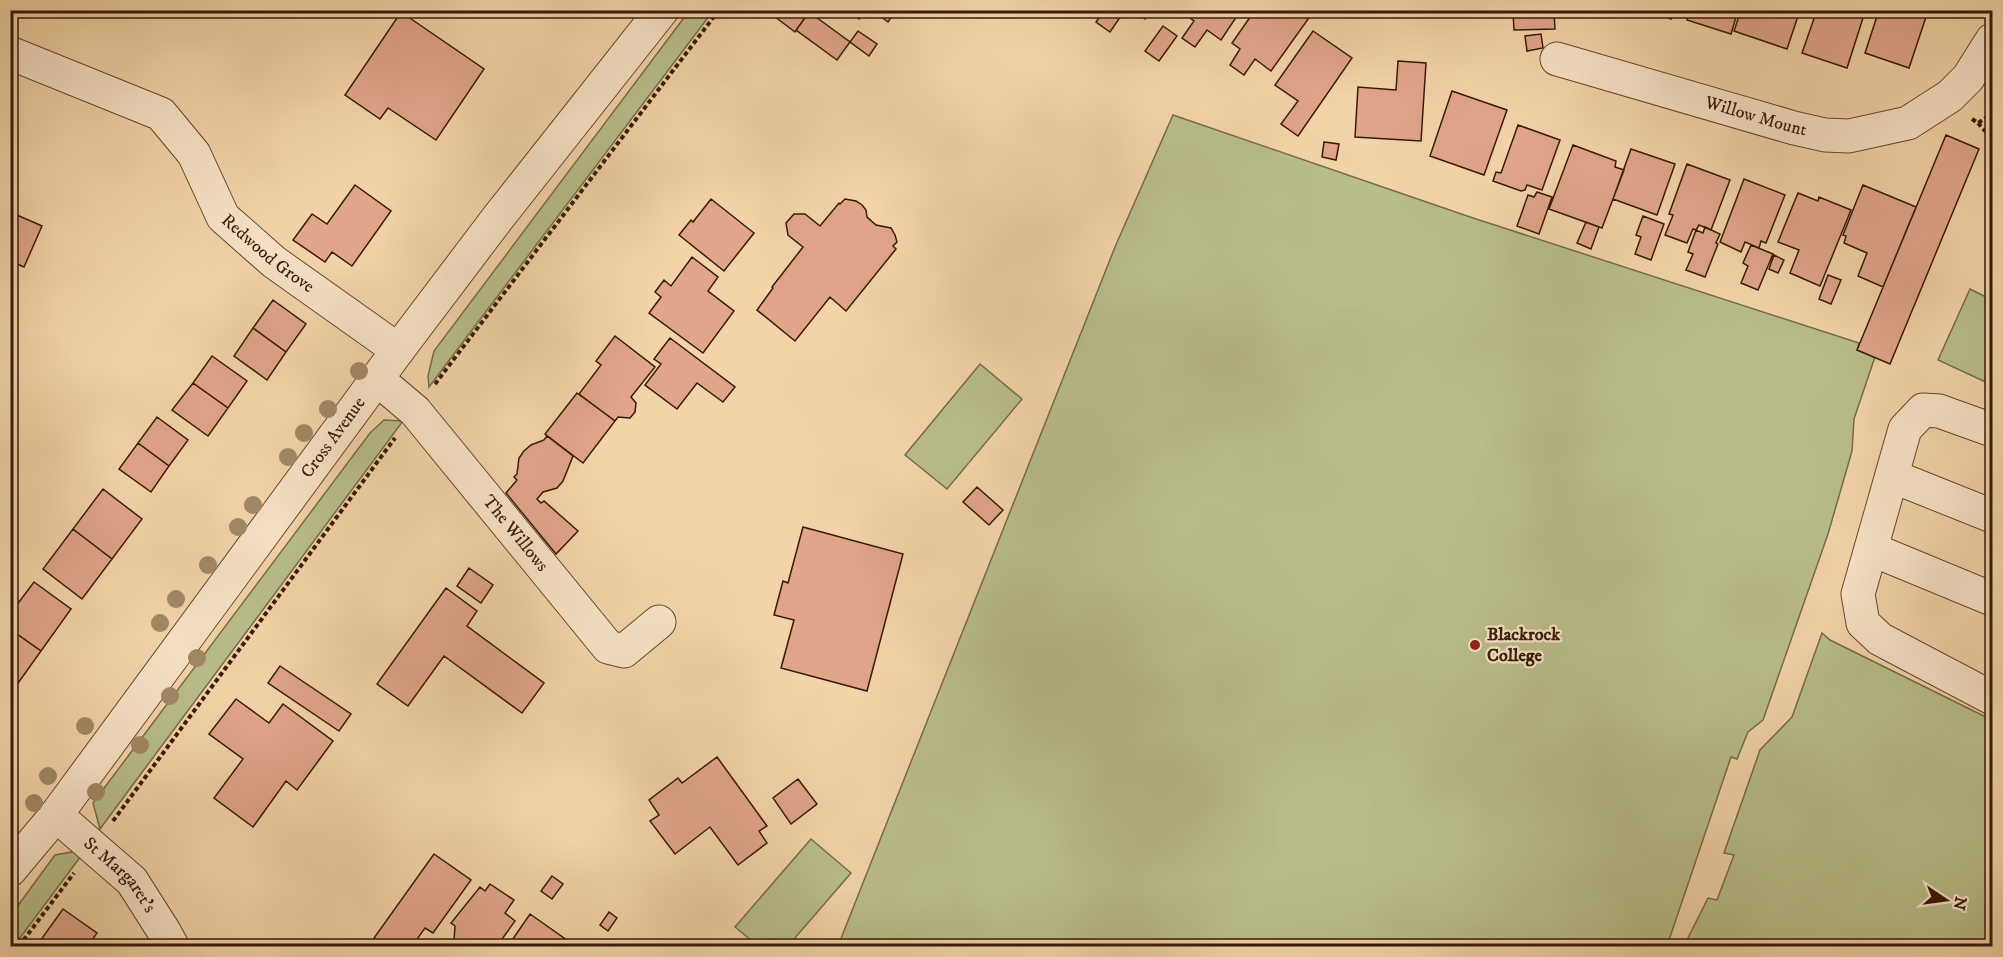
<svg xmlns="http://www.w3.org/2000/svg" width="2003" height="957" font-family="'IM FELL DW Pica',serif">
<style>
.green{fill:#b8bd8a;stroke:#786c48;stroke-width:1.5}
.building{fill:#e1a58a;stroke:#371a07;stroke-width:1.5}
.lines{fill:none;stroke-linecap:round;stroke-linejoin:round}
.minor-casing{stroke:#66482f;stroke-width:35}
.path{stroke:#371a07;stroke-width:4;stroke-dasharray:4.5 3;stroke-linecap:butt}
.minor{stroke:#f7e2c6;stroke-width:33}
.tree{fill:#a18865}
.poi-dot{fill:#8f2418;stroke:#f7e2c6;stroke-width:2}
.labels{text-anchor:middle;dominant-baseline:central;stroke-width:4.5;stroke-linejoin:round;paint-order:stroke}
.street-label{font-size:18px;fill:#371a07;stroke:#f7e2c6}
.poi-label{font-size:18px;font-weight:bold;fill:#371a07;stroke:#f7e2c6;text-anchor:start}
</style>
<rect width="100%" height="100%" fill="#f3d3a8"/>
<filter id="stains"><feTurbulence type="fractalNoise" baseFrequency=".00333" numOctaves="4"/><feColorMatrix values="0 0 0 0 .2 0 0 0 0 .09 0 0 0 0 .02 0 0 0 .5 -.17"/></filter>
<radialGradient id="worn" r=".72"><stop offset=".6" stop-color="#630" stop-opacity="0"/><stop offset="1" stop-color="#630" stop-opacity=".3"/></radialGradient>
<!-- green -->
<path class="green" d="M689,11h24l-284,376 -1,-11 6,-25z
M1173,115l300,103 386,125 -2,7 18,7 -21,62 -2,32 -24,83 -65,186 -15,12 -11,27 -6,-2 -64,189h-829l277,-699z
M1970,289l22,11v85l-54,-25z
M980,364l42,35 -75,90 -42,-34z
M384,420l19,1 -303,408 -7,-26 277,-370z
M1822,633l8,7 162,80v226h-308l24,-48 9,2 17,-45 -10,-2 36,-103 32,-33z
M811,839l40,34 -63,73h-30l-23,-19z
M77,851l4,5 -67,90h-3v-31l44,-60z"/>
<!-- building -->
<path class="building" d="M766,10h40l3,2 -14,20z
M848,10h18l-7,9z
M872,10h24l-8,12z
M1104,10h21l-15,22 -14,-10z
M1133,10h18l-6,9z
M1189,10h52l-20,30 -14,-10 -12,17 -13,-9 12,-17 -8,-6z
M1255,10h50l6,5 -40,56 -16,-12 -11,16 -14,-10 10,-16 -8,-6z
M1649,10h25l-3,9z
M1689,10h49l-7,24 -44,-14z
M1741,10h59l-13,39 -53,-18z
M1817,10h45l-3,7 4,1 -16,50 -45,-15z
M1879,10h27l20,7 -17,51 -44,-15z
M1554,11l1,18 -41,1 -1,-18z
M401,12l83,57 -48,71 -48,-32 -8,11 -35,-24z
M809,12l41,30 -13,18 -41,-30z
M1163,26l14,10 -18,25 -14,-10z
M858,31l19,13 -8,12 -19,-14z
M1313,31l39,27 -54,78 -17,-12 17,-23 -23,-16z
M1541,34l2,14 -16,3 -2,-15z
M1398,61l28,2 -5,78 -66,-4 3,-50 38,3z
M1452,91l55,19 -23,65 -54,-19z
M1518,125l42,15 -18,50 -15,-5 -2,5 -4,1 -28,-10 3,-9 5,1z
M1946,135l33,14 -89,215 -33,-14z
M1324,142l15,2 -3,16 -14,-3z
M1573,145l43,16 -1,6 9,3 -22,58 -53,-19z
M1631,149l44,15 -18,51 -44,-16z
M1687,164l43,16 -19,50 -12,-5 -3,5 -3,-1 -6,14 -22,-8 8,-20 -4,-1z
M1744,179l41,16 -19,48 -5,-2 -2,7 -14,-6 -4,10 -21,-10z
M355,185l36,26 -39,55 -20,-14 -7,10 -32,-22 19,-26 15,10z
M1863,185l53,22 -33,80 -25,-11 9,-23 -23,-10 2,-7 -3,-1z
M1537,192l15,5 -13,37 -22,-8 11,-31 6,2z
M1798,193l20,8 1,-4 32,13 -31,76 -30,-13 9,-23 -21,-8z
M711,199l43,34 -30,38 -45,-36 12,-15 2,2z
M845,199l11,2 6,4 4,5 1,7 9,8 15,3 4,7 2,7 -4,4 3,3 -50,62 -16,-14 -35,44 -38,-31 16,-22 -1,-1 31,-40 -15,-12 -2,-12 8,-9h11l15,12 19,-23 1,1z
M10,212l32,14 -18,41 -14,-6z
M1643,216l21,8 -13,36 -16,-6 6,-17 -5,-2z
M1586,222l13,5 -8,22 -14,-6z
M1705,227l15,7 -4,9 2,1 -13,33 -19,-7 7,-16 -5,-2 8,-22 7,3z
M1751,245l22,9 -15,36 -17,-7 7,-17 -5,-3z
M1774,255l10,5 -6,13 -9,-4z
M692,257l26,20 -10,14 26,20 -31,42 -54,-40 12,-16 -6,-5 9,-12 7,6z
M1828,275l13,5 -10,24 -12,-5z
M273,300l33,24 -20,28 -33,-24z
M253,328l33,24 -19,28 -33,-24z
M615,336l40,31 -24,30 5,6 -1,9 -5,6 -12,-1 -3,4 -36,-27 22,-29 -5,-4z
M670,338l65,49 -12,15 -26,-19 -20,26 -32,-24 16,-21 -7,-5z
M212,356l35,25 -19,27 -35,-25z
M193,383l35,25 -20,28 -36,-26z
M577,393l38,28 -32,42 -38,-29z
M157,417l31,23 -19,26 -31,-23z
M547,436l26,20 -10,25 -6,7 -14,4 -6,7 4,4 3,-2 34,30 -22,23 -50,-61 11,-13 -3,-3 3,-3 2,-16 5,-7 7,-6 13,-5z
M138,443l31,23 -18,26 -32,-23z
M977,487l26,23 -14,15 -26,-23z
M103,489l39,30 -30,40 -39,-30z
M803,527l100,27 -36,137 -86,-23 13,-48 -20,-5 9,-34 5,2z
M73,529l39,30 -30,40 -39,-30z
M469,568l24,17 -12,18 -24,-17z
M34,582l37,27 -30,42 -31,-22v-15z
M446,588l31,23 -10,15 77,57 -22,30 -78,-57 -36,50 -31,-22z
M10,629l31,22 -30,42 -1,-1z
M280,666l71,48 -12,17 -71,-48z
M236,699l33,24 14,-19 50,37 -36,49 -11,-9 -33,46 -39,-29 29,-39 -34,-25z
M717,757l50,69 -8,5 8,12 -29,22 -28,-38 -35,27 -25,-33 9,-6 -10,-15 29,-22 4,5z
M798,779l19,25 -26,20 -18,-26z
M434,854l37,26 -38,53 -8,-5 -13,18h-27l-11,-8z
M552,876l11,8 -11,15 -11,-8z
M490,884l24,16 -9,13 10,8 -18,25h-36l-7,-5 1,-15 -4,-3 29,-36 5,4z
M63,909l34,24 -9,13h-40l-8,-5z
M609,912l8,6 -9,13 -8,-6z
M530,914l41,29 -2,3h-61z"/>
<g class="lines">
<!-- minor casing -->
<g class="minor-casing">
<g id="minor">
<path id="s1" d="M10,53l151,61 33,40 29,63 51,45 124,88"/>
<path id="s2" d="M1557,59l237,69 31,7 24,1 59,-13 42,-27 18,-18 24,-38"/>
<path id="s3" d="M377,379l38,32 193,236 16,4 35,-29"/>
<path d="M1992,430l-53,-19 -16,-1 -18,19 -47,165 5,29 17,16 112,59"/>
<path d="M1892,476l100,40"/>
<path d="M1871,549l121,50"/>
<path id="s4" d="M56,815l76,66 33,52 7,13"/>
<path id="s5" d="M10,870l46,-55 342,-465 99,-131 165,-209"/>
</g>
</g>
<!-- path -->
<path class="path" d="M1972,119l6,4 12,-8 2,1
M1978,123l10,11
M435,384l284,-374
M113,821l282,-383
M19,946l55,-73"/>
<!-- minor -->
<use href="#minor" class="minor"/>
</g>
<!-- trees -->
<g class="tree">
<circle cx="359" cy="371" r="9"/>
<circle cx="328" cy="409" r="9"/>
<circle cx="304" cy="433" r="9"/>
<circle cx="288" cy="457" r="9"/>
<circle cx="253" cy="505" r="9"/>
<circle cx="238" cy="527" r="9"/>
<circle cx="208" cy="565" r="9"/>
<circle cx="176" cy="599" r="9"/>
<circle cx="160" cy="623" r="9"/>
<circle cx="197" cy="658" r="9"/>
<circle cx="170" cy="696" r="9"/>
<circle cx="85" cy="726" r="9"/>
<circle cx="140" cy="745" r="9"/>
<circle cx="48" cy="776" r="9"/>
<circle cx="96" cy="792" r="9"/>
<circle cx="34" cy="803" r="9"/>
</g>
<!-- markers -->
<circle class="poi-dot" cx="1475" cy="645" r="6"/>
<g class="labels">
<!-- street labels -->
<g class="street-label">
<text stroke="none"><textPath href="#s2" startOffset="207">Willow Mount</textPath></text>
<text stroke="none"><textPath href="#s1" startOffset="342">Redwood Grove</textPath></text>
<text stroke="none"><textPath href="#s5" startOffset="540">Cross Avenue</textPath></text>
<text stroke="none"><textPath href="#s3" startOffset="208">The Willows</textPath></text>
<text stroke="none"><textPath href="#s4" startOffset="88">St Margaret's</textPath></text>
</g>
<!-- poi labels -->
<g class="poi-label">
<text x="1487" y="635">Blackrock<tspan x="1487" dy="21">College</tspan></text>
</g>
</g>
<!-- margin -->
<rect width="2003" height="957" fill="none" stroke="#f3d3a8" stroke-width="36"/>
<rect x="12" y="12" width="1979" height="933" fill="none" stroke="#371a07" stroke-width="3"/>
<rect x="18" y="18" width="1967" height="921" fill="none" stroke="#371a07" stroke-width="1.5"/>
<!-- north arrow -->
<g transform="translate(1946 900) rotate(103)" stroke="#f7e2c6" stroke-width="4.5" paint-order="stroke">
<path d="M0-4.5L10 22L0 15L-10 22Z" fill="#371a07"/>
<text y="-9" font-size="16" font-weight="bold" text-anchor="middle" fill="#371a07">N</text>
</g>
<rect width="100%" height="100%" filter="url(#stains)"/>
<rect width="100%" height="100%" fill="url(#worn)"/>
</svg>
